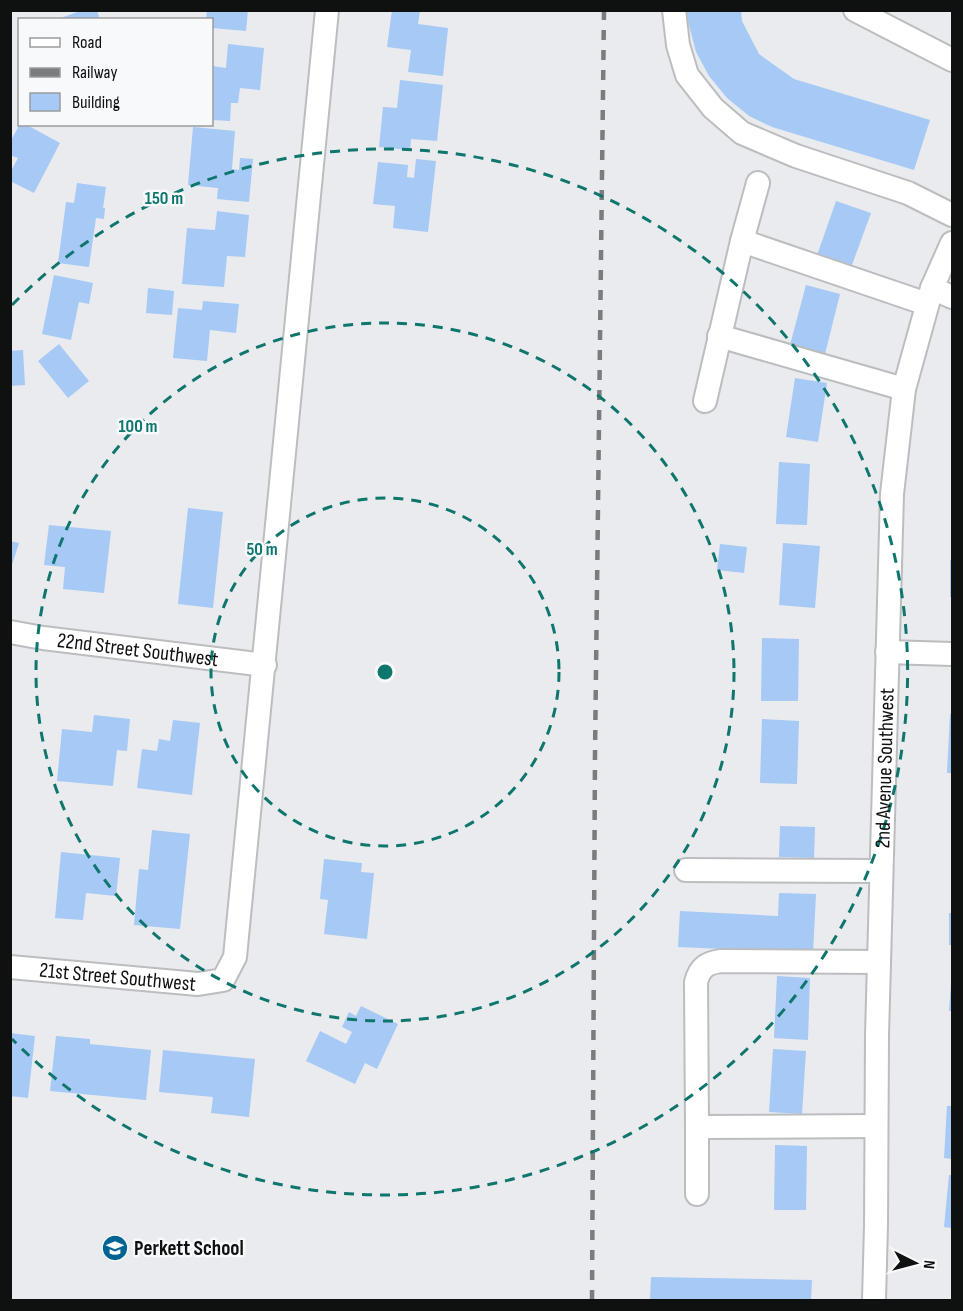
<svg xmlns="http://www.w3.org/2000/svg" width="963" height="1311" font-family="'Sofia Sans Condensed',sans-serif">
<style>
.building{fill:#a6c9f5}
.lines{fill:none;stroke-linecap:round;stroke-linejoin:round}
.minor-casing{stroke:#bbbdbf;stroke-width:26}
.minor{stroke:#fff;stroke-width:22}
.rail{stroke:#7a7c7d;stroke-width:4.5;stroke-dasharray:10 10;stroke-linecap:butt}
.ring{fill:none;stroke:#0f766e;stroke-width:3;stroke-dasharray:10 8}
.labels{text-anchor:middle;dominant-baseline:central;stroke-width:5;stroke-linejoin:round;paint-order:stroke}
.street-label{font-size:21px;fill:#0f1010;stroke:#f7f9fb}
.poi-label{font-size:21px;font-weight:bold;fill:#0f1010;stroke:#f7f9fb;text-anchor:start}
.centre{fill:#0f766e;stroke:#f7f9fb;stroke-width:3}
.ring-label{font-size:18px;text-anchor:middle;font-weight:bold;fill:#0f766e;stroke:#f7f9fb;stroke-width:5;stroke-linejoin:round;paint-order:stroke}
</style>
<rect width="100%" height="100%" fill="#e9ebee"/>
<!-- building -->
<path class="building" d="M83,10h14l3,10h-45z
M207,10h41l-2,21 -34,-3v-8h-6z
M392,10l28,1 -2,13 30,4 -5,48 -35,-4 3,-22 -24,-3z
M685,10h56l1,11 17,33 35,25 136,41 -16,50 -142,-43 -23,-11 -22,-18 -18,-22 -13,-24z
M228,44l36,4 -4,42 -20,-2 -2,15h-7l-1,18 -18,-1v-54l14,2z
M400,80l43,5 -6,56 -26,-2 -1,11 -31,-3 4,-40 14,1z
M20,124h5l35,19 -26,50 -24,-12v-8l8,-15 -8,-3v-13z
M193,127l42,4 -3,38 7,1 1,-12 13,1 -4,43 -32,-3 1,-11 -30,-3z
M416,159l20,2 -8,71 -35,-4 2,-22 -22,-2 5,-42 30,3 -1,12 7,1z
M77,183l29,4 -3,21h2l-1,11 -8,-1 -7,49 -31,-4 8,-61 8,1z
M836,201l35,12 -22,60 -34,-12z
M217,211l32,4 -4,42 -18,-1 -3,31 -42,-3 5,-56 28,2z
M54,275l39,8 -4,21 -10,-2 -8,38 -29,-6z
M806,285l34,9 -15,60 -35,-9z
M148,288l26,3 -2,24 -26,-2z
M203,301l36,3 -3,29 -26,-3 -3,31 -34,-3 5,-50 24,2z
M59,344l30,37 -21,17 -30,-37z
M23,350l2,35 -15,1v-35z
M795,378l32,5 -9,59 -32,-5z
M779,462l31,2 -3,61 -31,-1z
M188,508l35,4 -10,96 -35,-4z
M49,525l62,6 -7,62 -41,-4 2,-22 -21,-2z
M10,541l9,2 -8,25h-1z
M783,543l37,3 -5,62 -36,-3z
M720,544l27,3 -3,26 -27,-3z
M950,560h2v37h-2z
M762,638l37,1 -1,62h-37z
M950,714h2v59h-5z
M94,715l36,4 -3,32 -10,-1 -4,36 -56,-5 5,-52 30,3z
M762,719l37,2 -2,63 -37,-1z
M173,720l27,3 -8,72 -55,-7 5,-39 15,2 2,-12 11,2z
M780,826l35,1 -1,31 -35,-1z
M152,830l38,4 -10,95 -46,-4 5,-56 9,1z
M61,852l59,6 -4,38 -30,-3 -3,27 -28,-2z
M324,859l38,4 -1,9 13,1 -7,66 -43,-5 4,-34 -8,-1z
M779,893l37,1 -3,59 -135,-6 2,-36 98,5z
M949,913h3v32h-3z
M777,976l33,2 -2,62 -34,-2z
M951,983h1v28h-3z
M361,1006l37,18 -21,45 -12,-6 -10,21 -49,-23 14,-30 26,13 6,-12 -10,-5 7,-15 7,4z
M10,1033l25,3 -7,62 -18,-2z
M56,1036l34,3v5l61,6 -5,50 -96,-9z
M773,1049l33,2 -4,63 -33,-2z
M163,1050l92,9 -6,58 -38,-4 2,-16 -54,-5z
M947,1106h5v53l-8,-1z
M775,1145l32,1 -1,64h-32z
M949,1175h3v53l-8,-1z
M651,1277l161,3 -1,20h-161z"/>
<g class="lines">
<!-- minor casing -->
<g class="minor-casing">
<g id="minor">
<path d="M674,10l4,35 9,30 26,33 29,25 54,23 112,37 44,22"/>
<path d="M855,10l97,50"/>
<path d="M742,241l185,63"/>
<path d="M932,288l20,9"/>
<path d="M719,336l185,53"/>
<path d="M705,401l37,-160 16,-58"/>
<path id="s1" d="M10,632l33,6 222,27"/>
<path d="M887,652l65,2"/>
<path d="M686,870l195,1"/>
<path id="s2" d="M10,967l188,17 25,-4 12,-23 92,-947"/>
<path d="M876,1126l-179,1 -1,-145c4,-15 11,-19 25,-21l158,1"/>
<path d="M697,1127v67"/>
<path id="s3" d="M874,1300l2,-75 1,-190 15,-541 12,-105 28,-101 20,-45"/>
</g>
</g>
<!-- minor -->
<use href="#minor" class="minor"/>
<!-- rail -->
<path class="rail" d="M592,1300l3,-546 9,-744"/>
</g>
<!-- distance rings -->
<g class="ring">
<circle cx="385" cy="672" r="174"/>
<circle cx="385" cy="672" r="349"/>
<path d="M12 305A523 523 0 1 1 12 1039"/>
</g>
<!-- icons -->
<defs>
<g id="school-disc" transform="scale(1.35)"><circle r="9.5" fill="#006493" stroke="#f7f9fb"/><path d="M0-5L7-2L0 1L-7-2ZM-4 1L0 2.5L4 1V4Q0 6-4 4Z" fill="#fff"/></g>
</defs>
<g fill-rule="evenodd">
<use href="#school-disc" x="115" y="1248"/>
</g>
<g class="labels">
<!-- street labels -->
<g class="street-label">
<text stroke="none"><textPath href="#s1" startOffset="129">22nd Street Southwest</textPath></text>
<text stroke="none"><textPath href="#s3" startOffset="532">2nd Avenue Southwest</textPath></text>
<text stroke="none"><textPath href="#s2" startOffset="108">21st Street Southwest</textPath></text>
</g>
<!-- poi labels -->
<g class="poi-label">
<text x="134" y="1248">Perkett School</text>
</g>
</g>
<circle cx="385" cy="672" r="9" class="centre"/>
<g class="ring-label">
<text x="164" y="204">150 m</text>
<text x="138" y="432">100 m</text>
<text x="262" y="555">50 m</text>
</g>
<!-- border -->
<rect width="963" height="1311" fill="none" stroke="#0f1010" stroke-width="24"/>
<!-- legend -->
<rect x="18" y="18" width="195" height="108" fill="#f7f9fb" stroke="#9a9c9d" stroke-width="1.5"/>
<rect x="30" y="38" width="30" height="9" fill="#ffffff" stroke="#9a9c9d" stroke-width="1.5"/>
<text x="72" y="48" font-size="18" fill="#0f1010">Road</text>
<rect x="30" y="68" width="30" height="9" fill="#7a7c7d" stroke="#9a9c9d" stroke-width="1.5"/>
<text x="72" y="78" font-size="18" fill="#0f1010">Railway</text>
<rect x="30" y="93" width="30" height="18" fill="#a6c9f5" stroke="#9a9c9d" stroke-width="1.5"/>
<text x="72" y="108" font-size="18" fill="#0f1010">Building</text>
<!-- north arrow -->
<g transform="translate(915 1263) rotate(96)" stroke="#f7f9fb" stroke-width="4.5" paint-order="stroke">
<path d="M0-4.5L10 22L0 15L-10 22Z" fill="#0f1010"/>
<text y="-9" font-size="16" font-weight="bold" text-anchor="middle" fill="#0f1010">N</text>
</g>
</svg>
